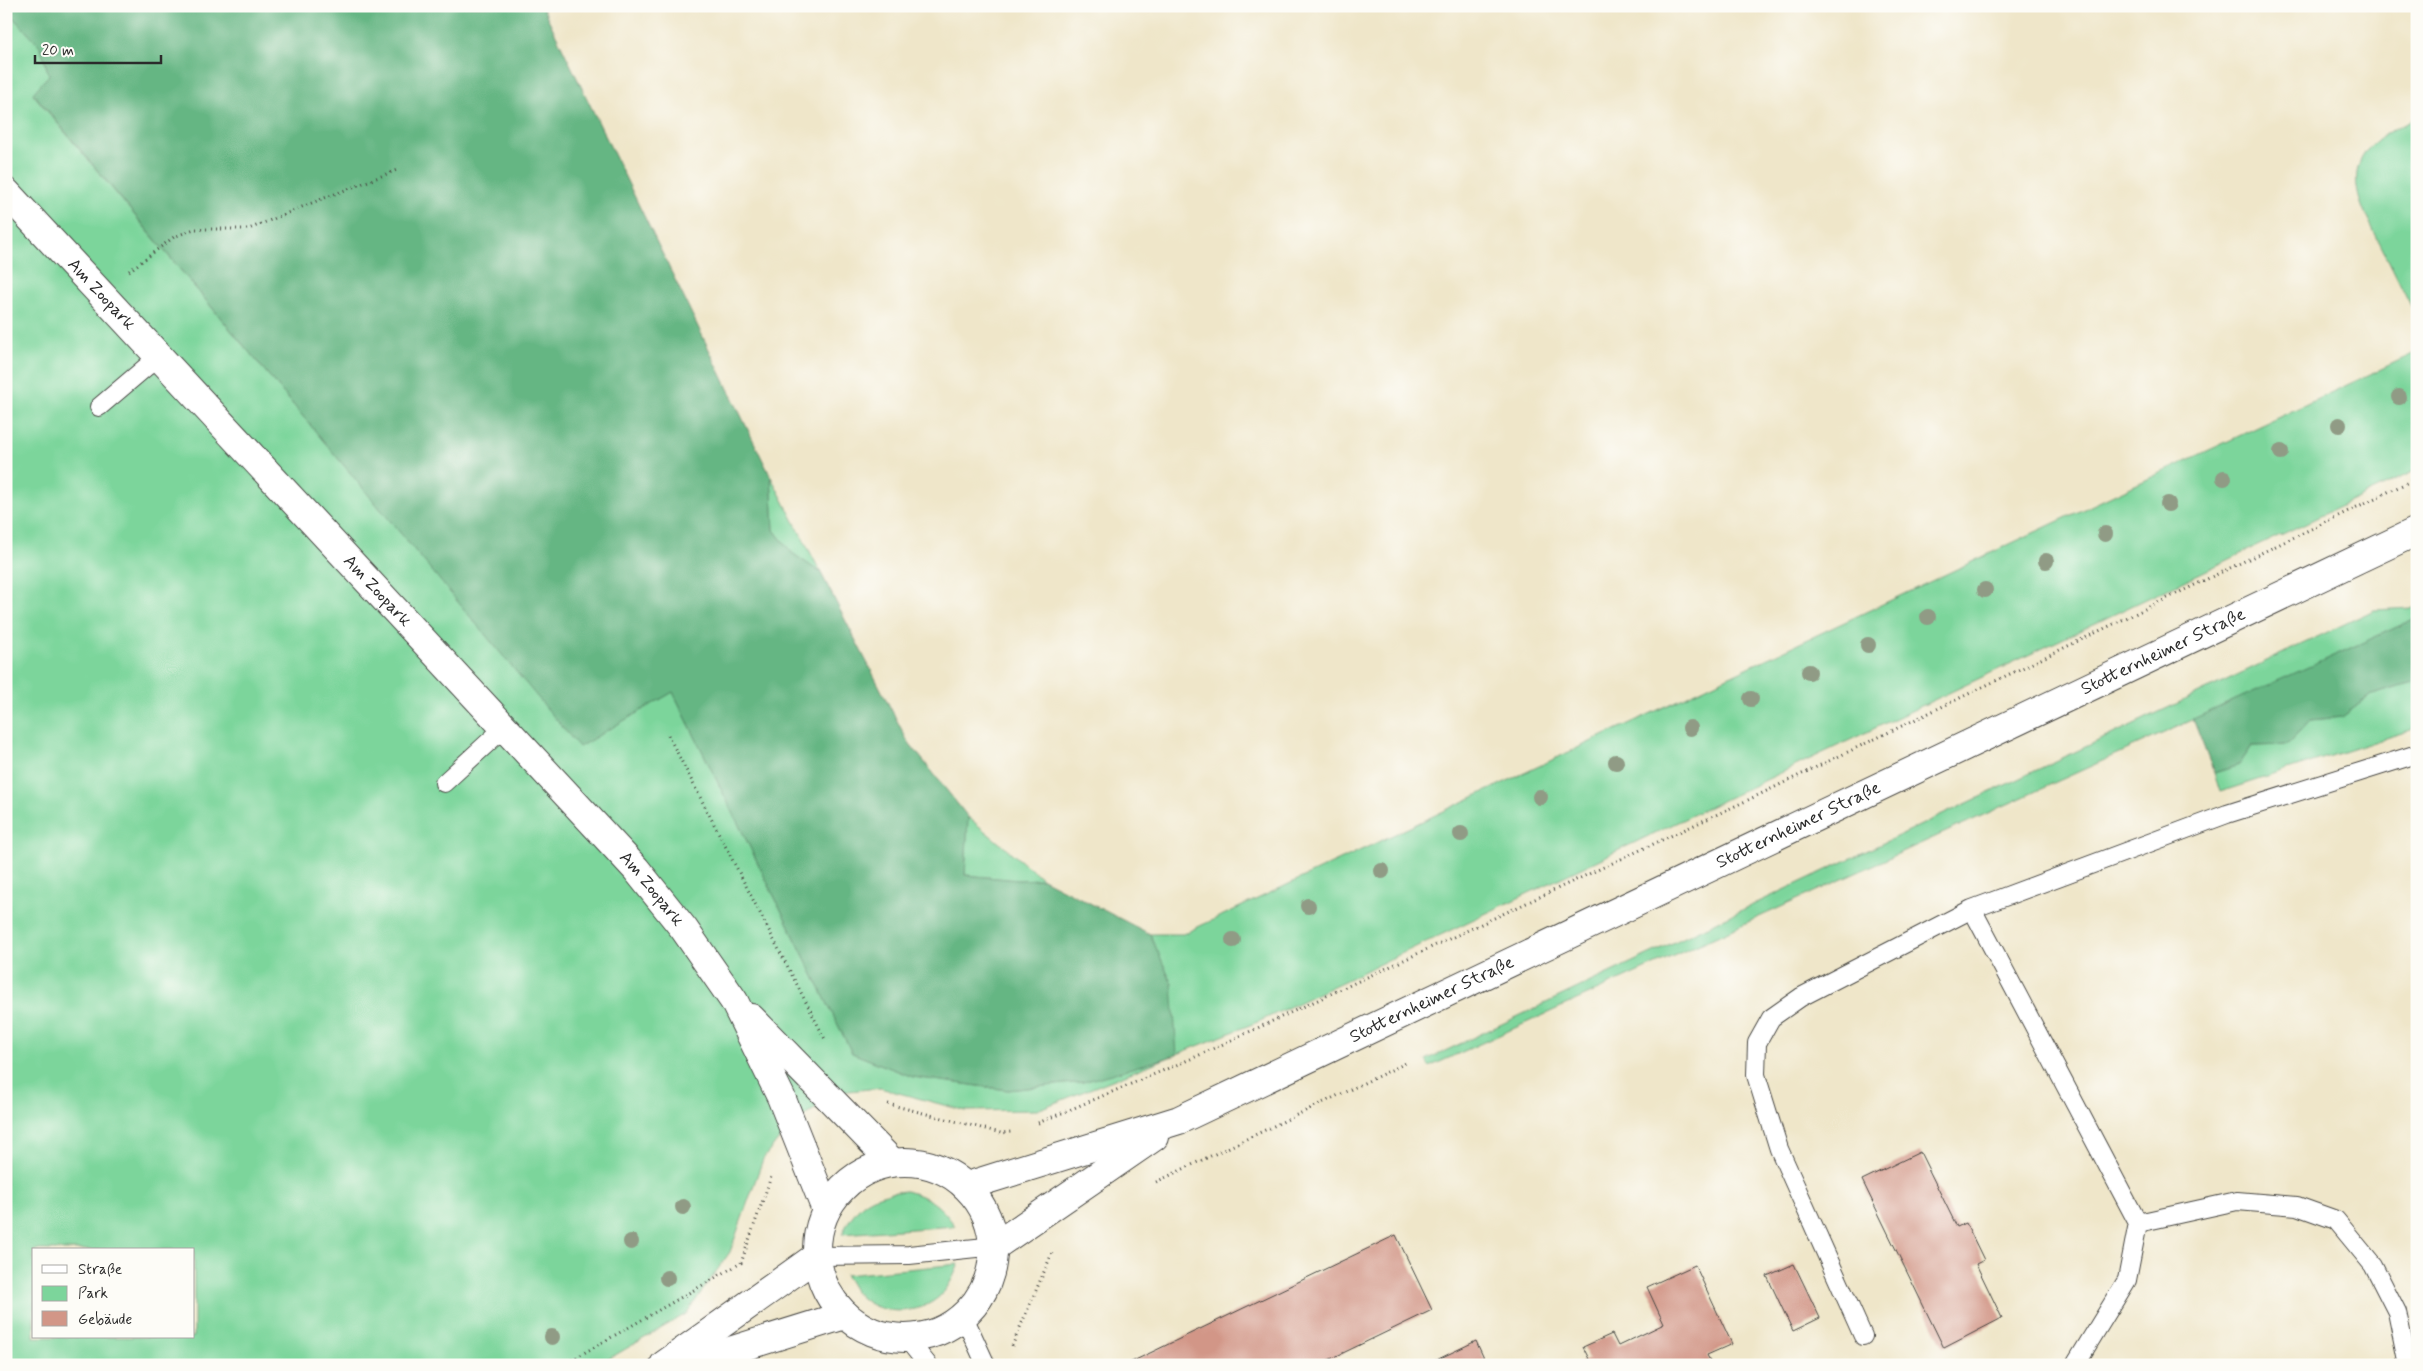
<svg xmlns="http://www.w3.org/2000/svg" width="2423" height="1371" font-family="Mynerve,sans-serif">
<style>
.green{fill:#7cd59b;stroke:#548063;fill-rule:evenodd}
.forest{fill:#65b683;stroke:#487057}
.building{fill:#d29687}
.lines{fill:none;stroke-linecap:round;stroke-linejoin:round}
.lane-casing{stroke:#484743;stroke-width:20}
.street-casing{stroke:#484743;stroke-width:30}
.secondary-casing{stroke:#484743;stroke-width:30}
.path{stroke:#484743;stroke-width:3;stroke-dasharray:1 4;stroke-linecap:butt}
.lane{stroke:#fff;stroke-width:18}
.street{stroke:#fff;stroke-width:28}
.secondary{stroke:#fff;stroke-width:28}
.tree{fill:#909b85}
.labels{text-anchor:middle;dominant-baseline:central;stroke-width:5;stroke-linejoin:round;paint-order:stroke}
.street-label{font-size:18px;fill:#2b2b2b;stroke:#fdfcf7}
</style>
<rect width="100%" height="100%" fill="#fdfcf7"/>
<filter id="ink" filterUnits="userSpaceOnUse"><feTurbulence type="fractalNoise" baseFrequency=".02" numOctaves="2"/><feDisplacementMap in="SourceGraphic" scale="10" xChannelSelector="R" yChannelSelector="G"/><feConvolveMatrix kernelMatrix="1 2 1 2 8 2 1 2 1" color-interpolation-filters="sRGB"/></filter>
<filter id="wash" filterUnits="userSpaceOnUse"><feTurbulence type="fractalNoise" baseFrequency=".0096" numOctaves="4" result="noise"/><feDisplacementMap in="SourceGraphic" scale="20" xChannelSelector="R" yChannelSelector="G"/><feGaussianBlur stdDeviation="1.12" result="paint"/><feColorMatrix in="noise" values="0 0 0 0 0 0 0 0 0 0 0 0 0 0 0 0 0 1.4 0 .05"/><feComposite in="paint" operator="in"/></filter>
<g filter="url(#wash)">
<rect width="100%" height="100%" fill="#efe6c9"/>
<!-- green -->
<path class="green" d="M6,10l34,36 9,29 -16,19 546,652 94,-54 179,361 61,24 95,13 75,-8 44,-14 45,-84 -22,-50h33l1234,-582v118l-1157,551 -223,89 -71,1 -86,-23 -42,4 -51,37 -24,30 -33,93 -44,62 -88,51h-592zM34,1250h160v87h-160z
M2417,117v201l-54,-109c-21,-52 12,-72 54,-92z
M771,477l50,96 -29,-20 -18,-23z
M2417,605v13l-988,449 -3,-7 948,-450 37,-2z
M2417,680v45l-6,5 -191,62 -6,-19 25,-8 13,-19 35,-1 24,-25 31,-3 29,-22 43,-12z
M968,817l75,62 -25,1 -53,-5z
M906,1191c25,7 34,14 49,35l-113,8c15,-31 29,-40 64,-43z
M959,1264c-5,11 -9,21 -17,30 -22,23 -67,23 -87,-3 -3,-5 -6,-11 -10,-16z"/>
<!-- forest -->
<path class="forest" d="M6,6h536l229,471 3,53 18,23 29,20 86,167 61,77 -3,58 53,5 25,-1 107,55 22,50 5,71 -94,27 -75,8 -95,-13 -61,-24 -179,-361 -94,55 -546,-654 16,-18 -9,-29 -34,-36z
M2417,618v62l-3,3 -43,12 -29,22 -31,3 -24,25 -35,1 -13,19 -25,8 -21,-54z"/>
<g id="blocks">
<!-- building -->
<path class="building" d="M1920,1152l37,75 9,-4 18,37 -8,4 26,54 -58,30 -82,-168z
M1396,1235l36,75 -114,55h-193z
M1794,1264l26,54 -27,13 -26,-55z
M1695,1265l37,79 -25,11 5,10h-136l13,-6 -6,-12 29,-13 6,12 46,-22 -17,-37z
M1476,1341l11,24h-61l27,-13z"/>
</g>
</g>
<g filter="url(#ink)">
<use href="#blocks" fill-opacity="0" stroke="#484743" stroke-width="1"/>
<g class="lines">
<!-- lane casing -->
<g class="lane-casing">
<path id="lane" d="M99,407l60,-51
M444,783l61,-56
M1972,909l166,314 -11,57 -52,85
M2138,1223l99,-22 60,5 39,14 37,45 24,47 11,53
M817,1256l92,-1 86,-9
M964,1317l22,48
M1863,1336l-84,-187 -23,-74 1,-32 14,-25 30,-21 171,-88 255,-95 190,-60
M907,1339l21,26"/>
</g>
<!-- street casing -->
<g class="street-casing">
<g id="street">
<path id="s1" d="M6,192l630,677 48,60 50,72 47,96 45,113"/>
<path d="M751,1018l141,144"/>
</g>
</g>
<!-- secondary casing -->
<g class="secondary-casing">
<g id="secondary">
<circle cx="905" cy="1250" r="88"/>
<path id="s2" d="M967,1186l212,-66 1238,-589"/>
<path d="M995,1246l159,-109"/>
<path d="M664,1365l153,-109"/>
<path d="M685,1365l160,-50"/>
</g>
</g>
<!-- path -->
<path class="path" d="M129,271l45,-34 20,-8h55l65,-27 83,-32
M668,735l157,304
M888,1104l113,29 10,-1
M1038,1123l155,-65 555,-258 669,-322
M1156,1182l252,-120
M1012,1346l41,-95
M563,1365l178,-102 31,-89"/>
<!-- lane -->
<use href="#lane" class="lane"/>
<!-- street -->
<use href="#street" class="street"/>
<!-- secondary -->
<use href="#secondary" class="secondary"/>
</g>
<!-- trees -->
<g class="tree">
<circle cx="2399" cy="397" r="8"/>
<circle cx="2339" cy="425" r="8"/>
<circle cx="2281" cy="452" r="8"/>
<circle cx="2224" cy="478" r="8"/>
<circle cx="2168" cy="504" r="8"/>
<circle cx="2105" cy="534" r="8"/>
<circle cx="2046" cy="561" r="8"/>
<circle cx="1985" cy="590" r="8"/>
<circle cx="1928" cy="617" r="8"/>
<circle cx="1868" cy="645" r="8"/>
<circle cx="1809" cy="672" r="8"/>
<circle cx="1751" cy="699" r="8"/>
<circle cx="1690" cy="728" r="8"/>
<circle cx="1616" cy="762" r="8"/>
<circle cx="1540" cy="797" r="8"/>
<circle cx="1461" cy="834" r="8"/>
<circle cx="1382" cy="871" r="8"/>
<circle cx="1308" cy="906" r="8"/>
<circle cx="1233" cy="940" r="8"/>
<circle cx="683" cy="1207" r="8"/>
<circle cx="631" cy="1242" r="8"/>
<circle cx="667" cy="1278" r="8"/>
<circle cx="552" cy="1337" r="8"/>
</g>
</g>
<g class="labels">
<!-- street labels -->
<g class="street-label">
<text stroke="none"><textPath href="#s1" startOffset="140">Am Zoopark</textPath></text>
<text stroke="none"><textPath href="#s1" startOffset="545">Am Zoopark</textPath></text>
<text stroke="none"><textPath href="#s2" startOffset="1312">Stotternheimer Straße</textPath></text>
<text stroke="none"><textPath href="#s2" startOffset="908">Stotternheimer Straße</textPath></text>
<text stroke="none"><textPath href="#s1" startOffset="950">Am Zoopark</textPath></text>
<text stroke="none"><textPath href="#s2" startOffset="502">Stotternheimer Straße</textPath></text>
</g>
</g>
<!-- margin -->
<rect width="2423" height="1371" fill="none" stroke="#fdfcf7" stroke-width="25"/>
<!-- legend -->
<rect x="32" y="1248" width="162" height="90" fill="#fdfcf7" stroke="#a9a8a5"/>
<rect x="42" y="1265" width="25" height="8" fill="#ffffff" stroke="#a9a8a5"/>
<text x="78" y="1274" font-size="15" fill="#2b2b2b">Straße</text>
<rect x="42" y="1286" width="25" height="15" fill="#7cd59b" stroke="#a9a8a5"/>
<text x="78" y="1298" font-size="15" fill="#2b2b2b">Park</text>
<rect x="42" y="1311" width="25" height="15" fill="#d29687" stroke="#a9a8a5"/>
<text x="78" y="1324" font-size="15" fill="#2b2b2b">Gebäude</text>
<!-- scale -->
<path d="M35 55v8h126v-8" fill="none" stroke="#2b2b2b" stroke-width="2.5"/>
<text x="42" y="55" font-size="15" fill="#2b2b2b" stroke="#fdfcf7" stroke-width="4" paint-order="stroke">20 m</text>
</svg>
